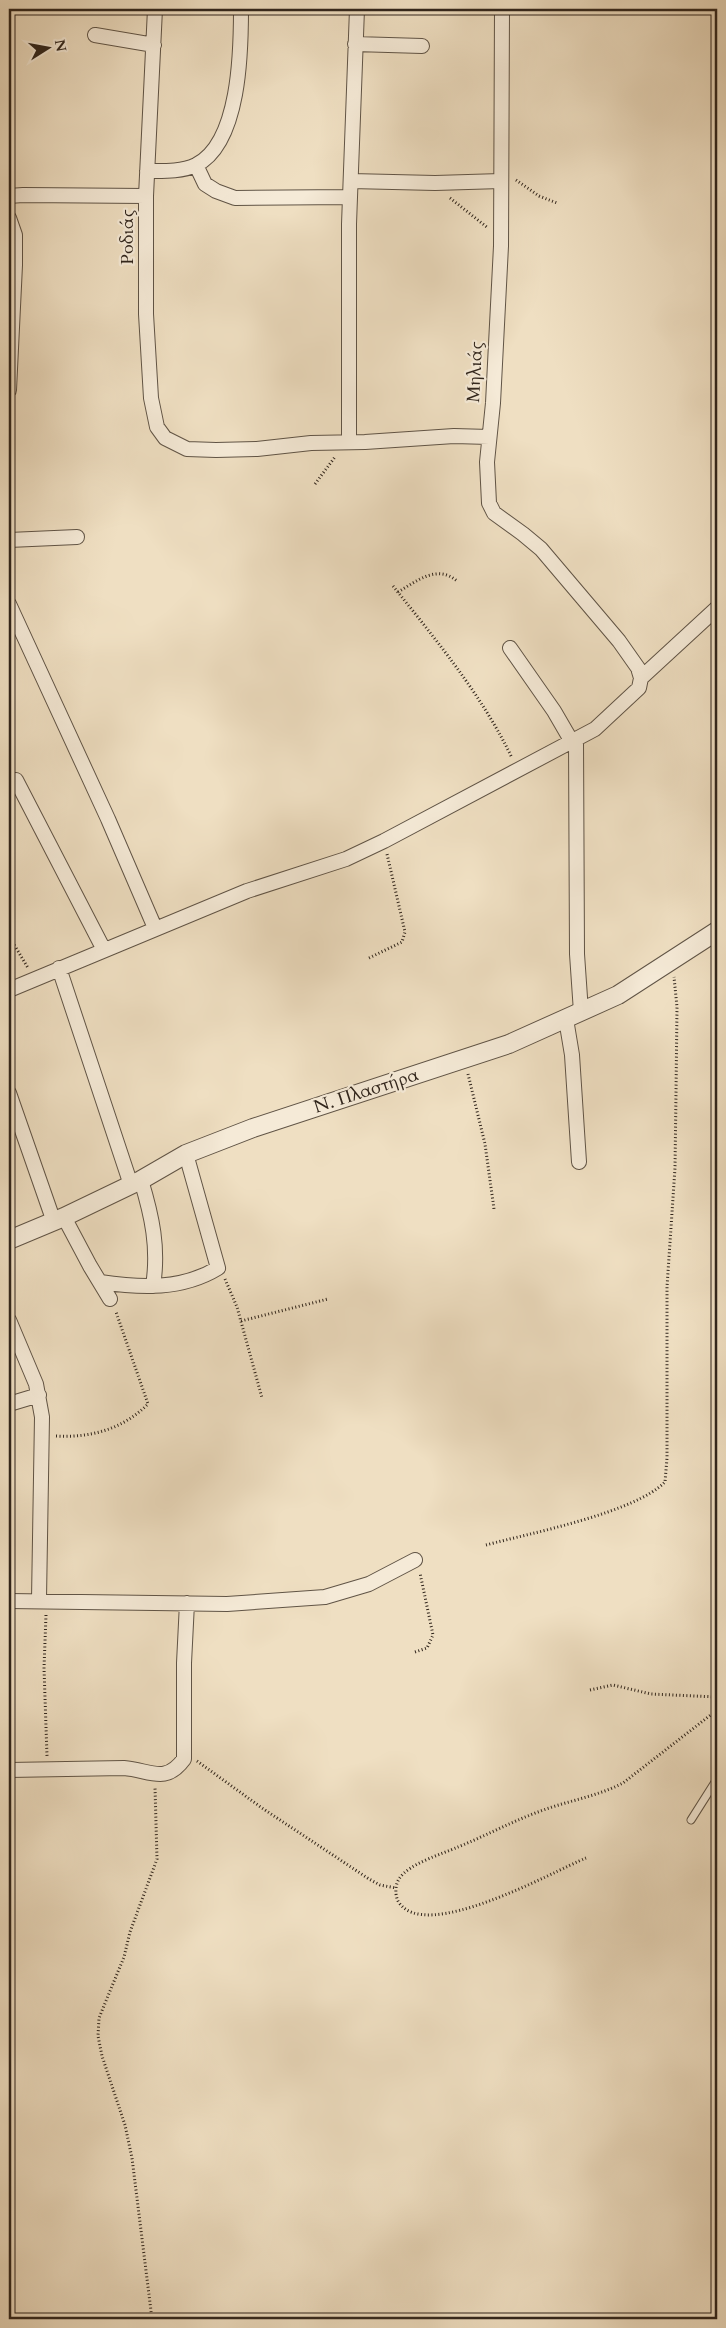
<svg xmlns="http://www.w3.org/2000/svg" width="726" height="2328" font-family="Cardo,serif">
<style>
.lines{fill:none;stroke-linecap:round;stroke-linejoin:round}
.service-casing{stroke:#605446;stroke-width:9}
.minor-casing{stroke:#605446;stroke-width:16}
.tertiary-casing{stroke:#605446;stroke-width:20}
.path{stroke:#30251c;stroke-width:3;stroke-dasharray:1 2.5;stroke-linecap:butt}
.service{stroke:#f5ead7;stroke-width:7}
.minor{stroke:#f5ead7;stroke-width:14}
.tertiary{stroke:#f5ead7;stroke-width:18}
.labels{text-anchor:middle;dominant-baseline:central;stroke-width:4.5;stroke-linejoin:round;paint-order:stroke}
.street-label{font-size:18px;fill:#30251c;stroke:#f5ead7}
</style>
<rect width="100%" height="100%" fill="#efdfc2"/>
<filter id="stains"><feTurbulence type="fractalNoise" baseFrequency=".004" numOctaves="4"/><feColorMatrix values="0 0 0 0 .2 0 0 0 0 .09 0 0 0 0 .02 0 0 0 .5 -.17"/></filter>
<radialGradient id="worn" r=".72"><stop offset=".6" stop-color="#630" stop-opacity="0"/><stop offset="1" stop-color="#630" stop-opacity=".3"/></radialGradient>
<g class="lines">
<!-- service casing -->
<g class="service-casing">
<path id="service" d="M691,1820l26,-41"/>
</g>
<!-- minor casing -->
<g class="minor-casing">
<path id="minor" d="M155,9l-9,187v118l5,84 6,29 8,11 22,11 29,1 41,-1 54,-6 54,-1 89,-6 35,1
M502,9l-1,237 -8,157 -6,59 2,41 5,10 29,21 18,15 78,92 19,27 3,10
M95,35l59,10
M355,44l67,2
M196,165l9,19 11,7 19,7 115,-1
M147,171c16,0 34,1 49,-6 44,-22 45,-114 45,-156
M351,181l84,2 66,-2
M9,196l14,-1 123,1
M9,218l6,17v30l-6,125
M349,442v-218l8,-215
M9,540l68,-3
M9,604l99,215 47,109
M510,648l44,63 18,31
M576,740l1,214 4,58
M16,780l88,170
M59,968l72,217
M9,990l238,-99 99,-32 38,-18 211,-112 44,-41 2,-10 76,-70
M566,1019l6,36 7,107
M9,1093l45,129
M141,1180c11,36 18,68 12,106
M64,1217l26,49 20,33
M100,1282c41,6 82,8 118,-14l-32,-114
M9,1320l27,64 6,33 -3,182
M9,1404l30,-9
M9,1601l218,3 98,-7 44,-13 46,-24
M9,1770l115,-2c26,2 41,17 60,-9v-96l3,-60"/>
</g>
<!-- tertiary casing -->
<g class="tertiary-casing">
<path id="tertiary" d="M9,1240l55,-23 77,-37 45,-26 67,-26 256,-84 109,-49 99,-64"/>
</g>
<!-- path -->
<path class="path" d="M516,180l23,16 18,7
M450,198l38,30
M315,484l20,-27
M393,586c43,54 89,109 119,172
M398,592c19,-11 39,-28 59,-11
M9,936l19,32
M369,958l33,-16 3,-10 -18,-78
M468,1074l17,70 9,65
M225,1279l12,28 25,91
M241,1321l87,-22
M56,1436c35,2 67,-7 92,-32l-32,-92
M486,1545c45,-12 148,-32 179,-63l2,-24v-171l8,-119 1,-74 1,-87 -3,-30
M46,1615l-2,53 3,88
M415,1652l12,-4 6,-13 -13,-62
M590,1690l23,-5 38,9 66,3
M197,1761l65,47 107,71 11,6 16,3
M586,1858c-34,14 -163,87 -188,43 -3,-6 -3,-16 1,-22 9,-15 43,-25 59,-32 27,-11 53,-25 80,-35 28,-11 58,-15 85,-29l94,-73
M152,2319l-20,-161 -7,-33 -23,-69 -4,-20 1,-18 25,-61 6,-25 27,-73 -2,-72"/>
<!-- service -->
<use href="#service" class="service"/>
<!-- minor -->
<use href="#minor" class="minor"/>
<!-- tertiary -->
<use href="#tertiary" class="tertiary"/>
</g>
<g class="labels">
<!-- street labels -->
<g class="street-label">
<text transform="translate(127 237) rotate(-90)">Ροδιάς</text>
<text transform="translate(475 372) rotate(-87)">Μηλιάς</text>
<text transform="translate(366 1091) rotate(-18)">Ν. Πλαστήρα</text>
</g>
</g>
<!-- margin -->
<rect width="726" height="2328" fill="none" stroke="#efdfc2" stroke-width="30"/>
<rect x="10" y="10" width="706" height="2308" fill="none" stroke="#30251c" stroke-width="2.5"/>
<rect x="15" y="15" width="696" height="2298" fill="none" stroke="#30251c"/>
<!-- north arrow -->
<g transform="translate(48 48) rotate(79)" stroke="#f5ead7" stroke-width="4" paint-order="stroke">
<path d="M0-4L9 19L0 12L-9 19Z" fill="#30251c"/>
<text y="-8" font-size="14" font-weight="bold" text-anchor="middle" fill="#30251c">N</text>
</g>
<rect width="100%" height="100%" filter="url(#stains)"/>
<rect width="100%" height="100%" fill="url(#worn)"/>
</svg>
